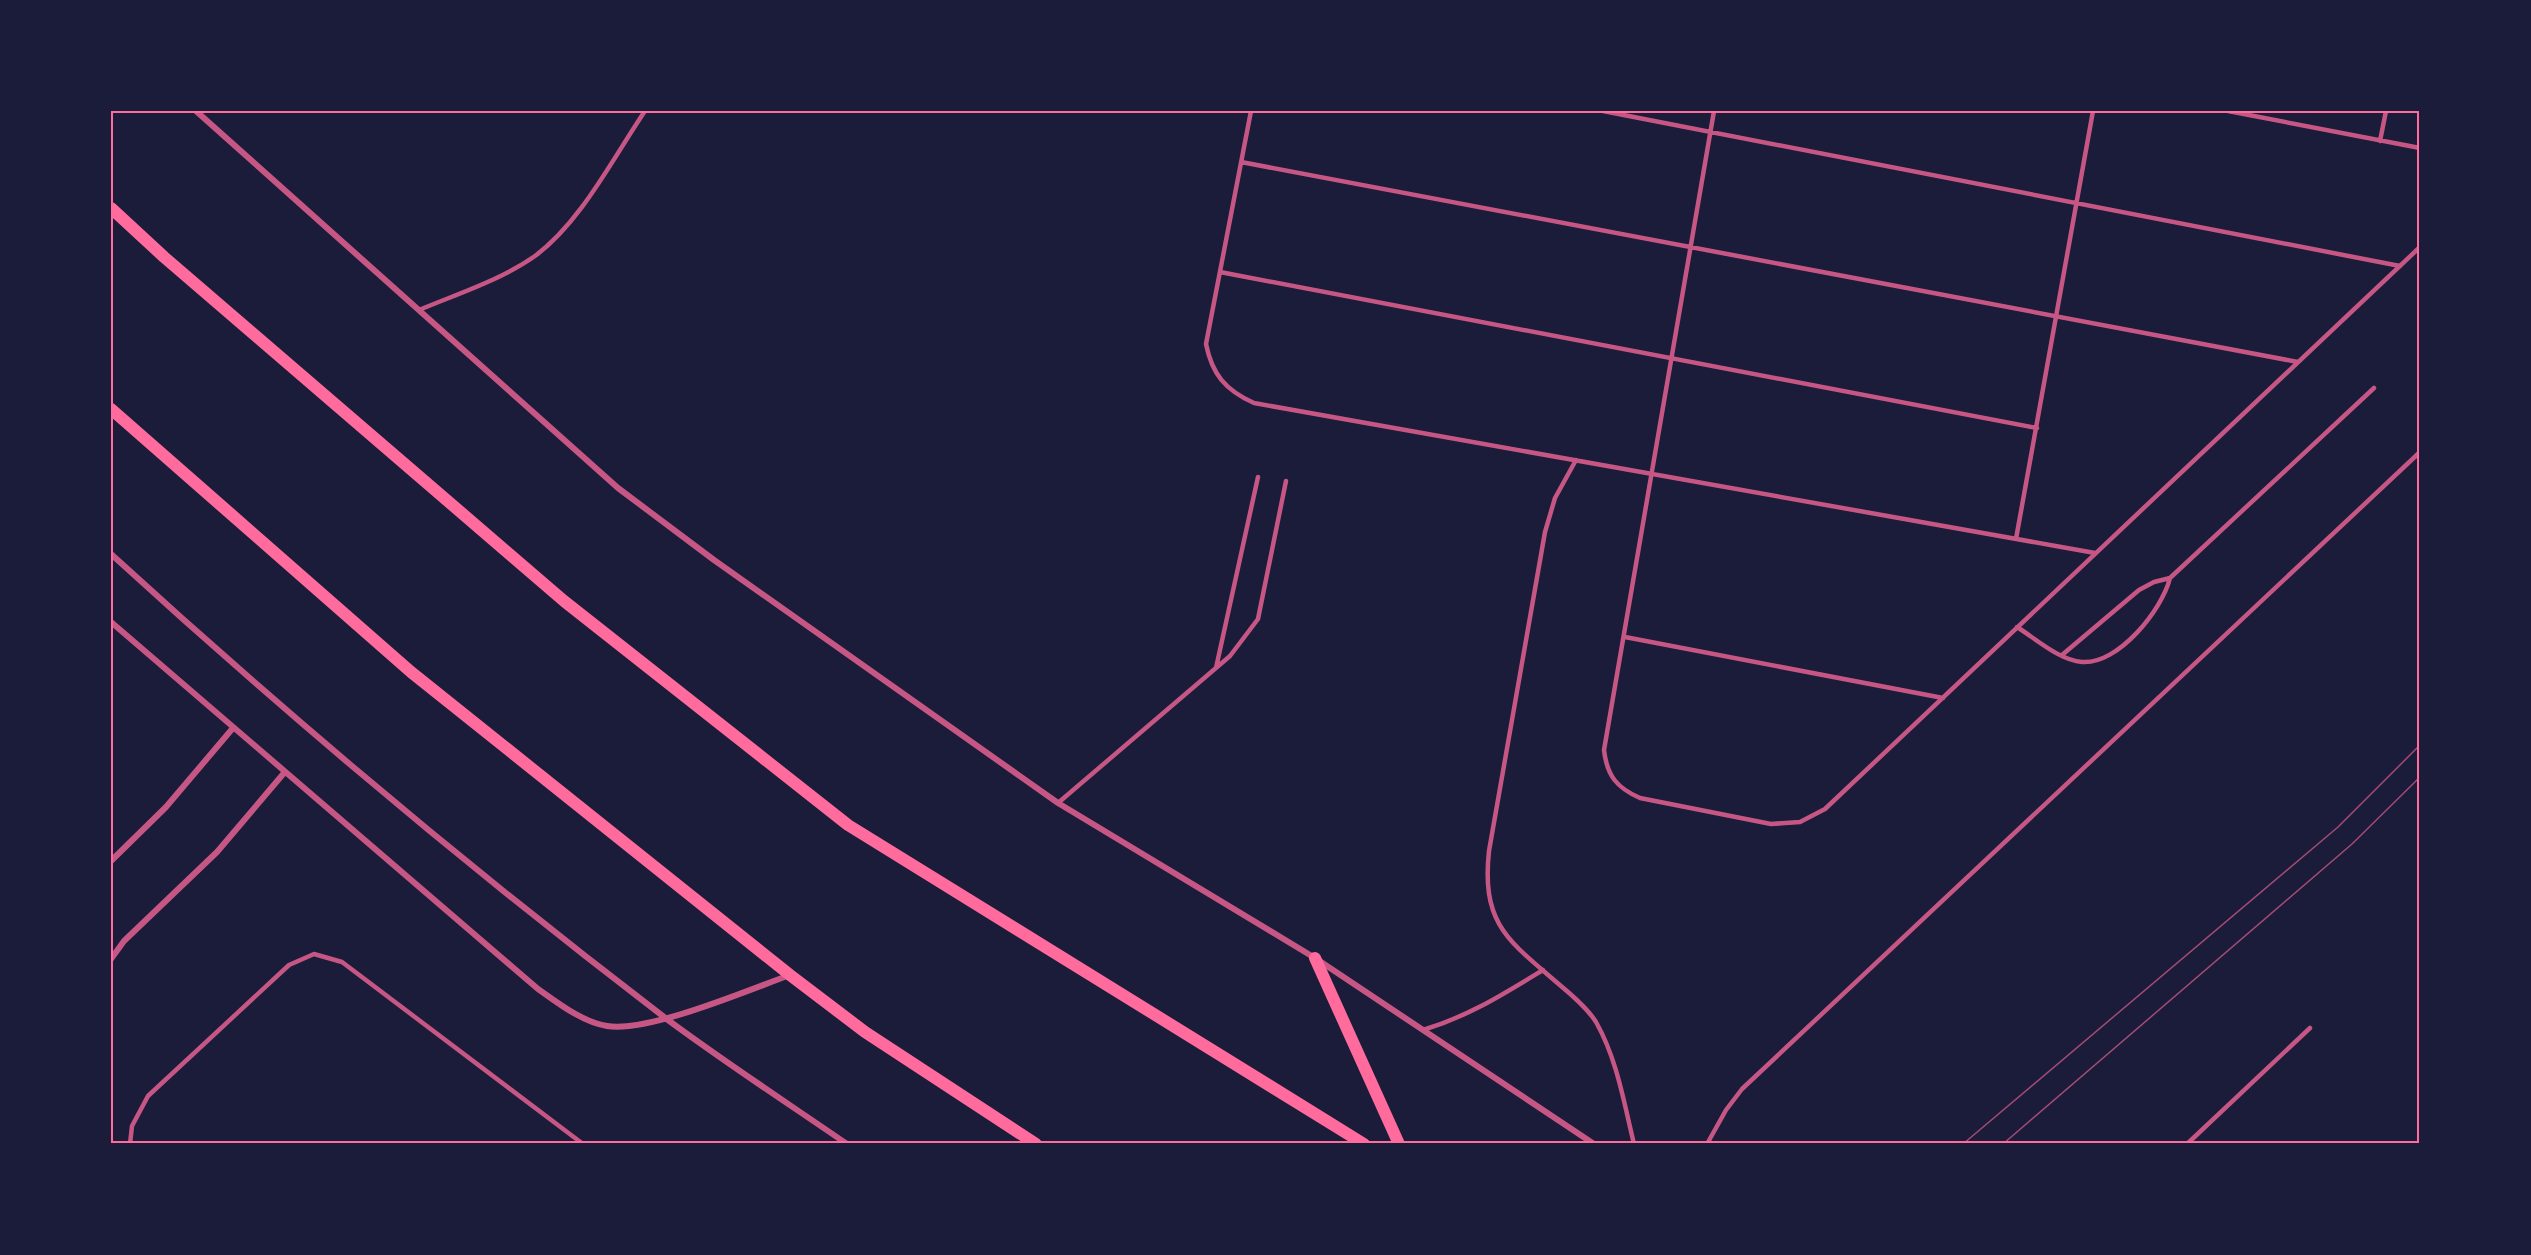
<svg xmlns="http://www.w3.org/2000/svg" width="2531" height="1255" font-family="'IBM Plex Serif',serif">
<style>
.lines{fill:none;stroke-linecap:round;stroke-linejoin:round}
.service{stroke:#c65784;stroke-width:4.5}
.minor{stroke:#c65784;stroke-width:6}
.secondary{stroke:#ff6b9d;stroke-width:12}
.tram{stroke:#a44b75;stroke-width:1.5}
.neatline{fill:none;stroke:#ff6b9d;stroke-width:2}
</style>
<rect width="100%" height="100%" fill="#1b1b3a"/>
<g class="lines">
<!-- service -->
<path class="service" d="M1251,111l-45,233c6,30 19,46 48,59l841,150
M1603,111l797,155
M1714,111l-110,639c3,26 13,38 36,48l131,26 29,-2 25,-13 595,-562
M2228,111l192,37
M2380,141l6,-30
M1241,162l1057,200
M1220,272l817,156
M419,310c38,-16 82,-30 116,-54 46,-34 78,-98 110,-145
M1576,460l-21,38 -10,34 -56,319c-8,74 20,90 72,135 12,10 27,23 35,36 21,37 28,81 38,122
M2016,539l77,-428
M2017,627c19,12 42,33 65,35 36,3 80,-52 88,-84
M1625,637l318,61
M2062,655l77,-65 15,-8 16,-4 204,-190
M1216,668l42,-191
M1058,803l172,-147 28,-37 28,-138
M1423,1030c46,-14 79,-35 120,-60
M130,1144l2,-18 16,-30 141,-131 25,-11 28,8 241,182
M1707,1144l19,-34 16,-21 678,-637
M2187,1144l123,-116"/>
<!-- minor -->
<path class="minor" d="M196,111l422,377 96,72 344,243 257,155 279,186
M111,554c177,162 362,317 553,463 59,44 122,85 183,127
M111,622l427,367c20,14 44,33 69,37 41,7 141,-36 183,-51
M111,861l55,-54 67,-79
M111,959l13,-18 93,-89 67,-79"/>
<!-- secondary -->
<path class="secondary" d="M111,208l53,49 400,344 284,224 516,319
M111,409l300,263 379,303 75,57 171,112
M1315,958l84,186"/>
<!-- tram -->
<path class="tram" d="M1963,1144l375,-317 82,-82
M2003,1144l349,-300 68,-67"/>
</g>
<!-- border -->
<rect width="2531" height="1255" fill="none" stroke="#1b1b3a" stroke-width="225"/>
<rect x="112" y="112" width="2306" height="1030" class="neatline"/>
</svg>
